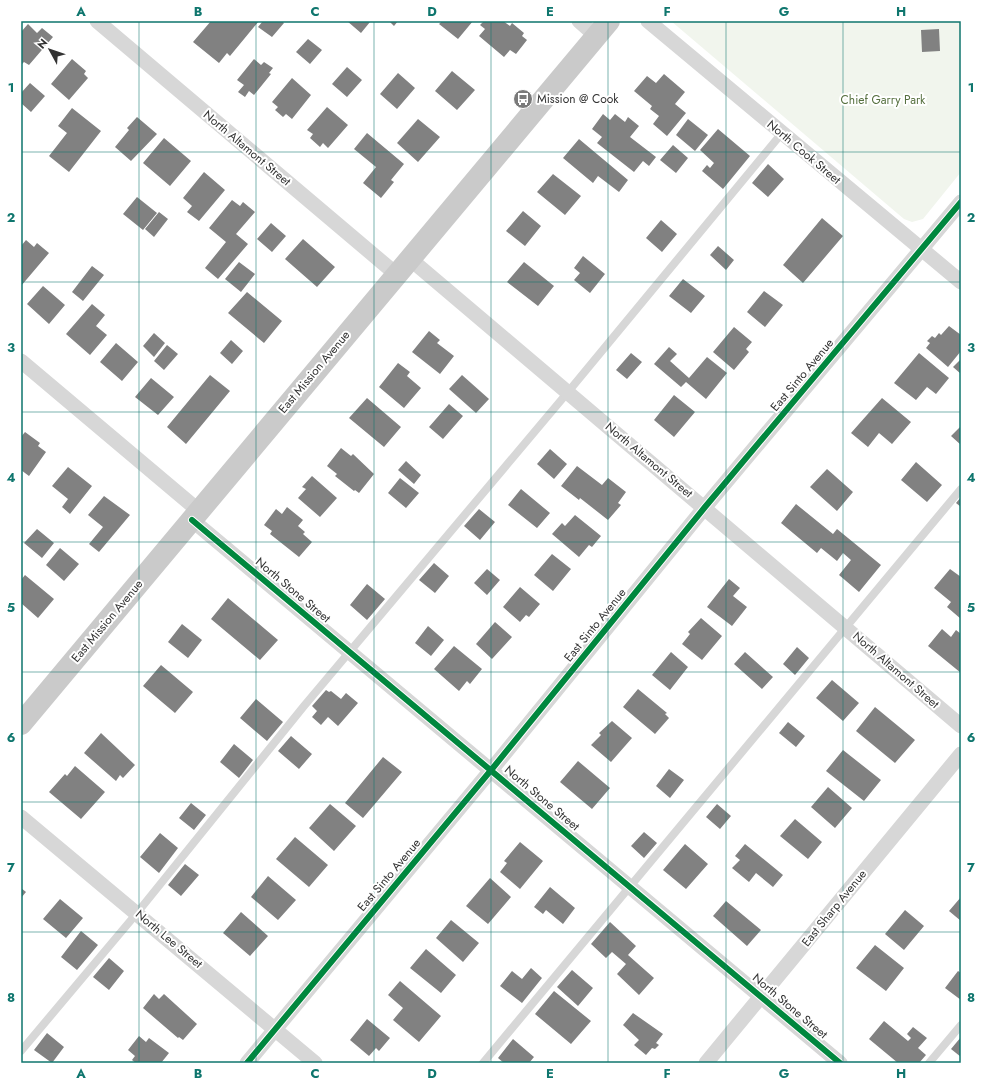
<svg xmlns="http://www.w3.org/2000/svg" width="982" height="1084" font-family="Jost,sans-serif">
<style>
.green{fill:#f1f5ed}
.building{fill:#818181}
.lines{fill:none;stroke-linecap:round;stroke-linejoin:round}
.service{stroke:#d7d7d7;stroke-width:8}
.minor{stroke:#d7d7d7;stroke-width:15}
.primary{stroke:#cacaca;stroke-width:22}
.cycleway-casing{stroke:#fff;stroke-width:8}
.cycleway{stroke:#00873e;stroke-width:6}
.grid{fill:none;stroke:#0f766e;stroke-width:1;stroke-opacity:0.55}
.labels{text-anchor:middle;dominant-baseline:central;stroke-width:4;stroke-linejoin:round;paint-order:stroke}
.poi-label{font-size:12px;fill:#333;stroke:#fff;text-anchor:start}
.park-label{font-size:12px;fill:#56703f;stroke:#fff}
.street-label{font-size:12px;fill:#333;stroke:#fff}
.neatline{fill:none;stroke:#0f766e;stroke-width:1.5}
.grid-label{font-size:13px;text-anchor:middle;font-weight:bold;fill:#0f766e}
</style>
<rect width="100%" height="100%" fill="#fff"/>
<!-- green -->
<path class="green" d="M671,21h290v151l-38,47 -11,3 -8,-3z"/>
<!-- building -->
<path class="building" d="M211,21h48l-29,35 -3,-3 -8,10 -26,-21z
M263,21h19l2,2 -12,14 -14,-10z
M347,21h22l1,1 -9,11z
M389,21h9l-4,5z
M442,21h31l-15,18 -19,-15z
M484,21h19l7,5 2,-3 12,10 -2,3 5,4 -11,14 -6,-4 -6,7 -25,-21 6,-7 -5,-4z
M28,24l9,9 5,-5 11,9 -24,28 -5,-3 -3,3v-33z
M939,29l1,22 -18,1 -1,-22z
M308,39l14,11 -12,14 -14,-12z
M72,59l14,12 -2,3 4,4 -19,22 -18,-16z
M254,59l7,6 3,-3 9,6 -4,5 2,1 -17,21 -5,-4 -4,6 -7,-5 6,-7 -7,-5z
M347,67l15,13 -15,17 -15,-13z
M452,71l23,19 -18,20 -22,-19z
M398,73l17,15 -18,21 -17,-15z
M664,74l21,18 -10,12 11,9 -19,23 -14,-12 6,-8 -9,-7 2,-3 -18,-15 13,-15 9,7z
M292,78l19,17 -19,24 -6,-5 -3,3 -8,-7 3,-3 -6,-5z
M30,83l15,13 -14,16 -10,-9v-10z
M327,107l21,18 -20,23 -5,-5 -3,4 -10,-9 3,-4 -6,-4z
M72,108l29,23 -32,41 -20,-16 18,-23 -9,-7z
M603,114l7,6 5,-6 10,8 3,-5 11,9 -9,11 26,20 -7,9 -6,-5 -9,11 -37,-29 5,-6 -10,-8z
M137,117l20,17 -26,27 -16,-14 14,-17 -2,-2z
M418,119l22,18 -22,25 -21,-19z
M688,119l20,16 -13,16 -19,-16z
M718,129l32,27 -27,33 -21,-18 5,-6 3,3 4,-5 -14,-13z
M367,133l37,31 -13,16 3,2 -13,16 -18,-15 13,-16 -22,-18z
M164,138l27,23 -21,25 -27,-23z
M579,139l49,41 -9,12 -21,-16 -5,7 -30,-25z
M673,145l15,13 -12,15 -16,-13z
M768,164l16,15 -16,18 -16,-14z
M204,172l21,18 -26,31 -12,-9 5,-6 -9,-8z
M553,174l28,22 -16,19 -28,-23z
M137,197l20,16 -14,17 -20,-16z
M232,200l8,6 3,-4 12,10 -19,22 12,10 -30,35 -13,-11 21,-26 -17,-14z
M523,211l18,15 -16,20 -19,-15z
M159,212l9,7 -14,18 -9,-8z
M822,218l21,18 -40,47 -20,-18z
M661,220l16,14 -15,18 -16,-14z
M271,223l15,13 -14,16 -15,-13z
M303,239l32,28 -18,20 -32,-28z
M26,240l8,7 3,-4 12,10 -28,33v-40z
M718,246l16,14 -8,10 -16,-15z
M583,256l22,18 -15,19 -16,-13 6,-7 -6,-5z
M239,262l16,12 -14,18 -16,-13z
M524,262l30,24 -16,20 -31,-24z
M92,266l12,9 -21,26 -11,-9z
M683,279l22,17 -14,17 -22,-17z
M43,286l22,19 -16,19 -22,-20z
M764,291l19,14 -18,22 -18,-15z
M247,292l35,29 -18,22 -36,-30z
M92,304l13,11 -9,11 11,9 -17,20 -24,-21z
M949,326l12,9v16l-13,16 -22,-19 4,-5 -3,-2 5,-5 3,2 4,-5 2,2z
M734,327l18,15 -6,7 3,3 -15,18 -21,-18z
M429,331l11,9 -3,3 17,13 -14,18 -28,-22z
M154,333l11,10 -11,14 -11,-11z
M231,340l12,11 -11,13 -12,-11z
M116,343l22,19 -16,19 -22,-19z
M167,345l11,9 -14,16 -10,-9z
M669,347l8,7 -7,7 19,17 18,-21 20,16 -21,26 -20,-17 -5,5 -27,-23z
M631,353l11,9 -15,17 -11,-9z
M919,353l30,25 -13,16 -9,-7 -11,13 -22,-17z
M961,359v15l-8,-7z
M398,363l12,9 -3,4 14,12 -17,20 -25,-21z
M210,375l20,16 -44,53 -19,-17z
M462,375l27,24 -13,14 -27,-24z
M151,378l23,19 -16,18 -23,-18z
M674,395l21,17 -21,25 -20,-17z
M367,398l34,29 -17,20 -35,-29z
M882,398l29,24 -19,22 -13,-11 -11,14 -17,-14z
M449,404l14,12 -20,23 -14,-12z
M961,426v19l-10,-9z
M25,432l15,11 -2,3 8,6 -17,24 -8,-6v-33z
M341,448l10,8 2,-2 21,20 -15,19 -4,-3 -1,1 -19,-15 2,-2 -10,-8z
M550,449l17,15 -13,15 -17,-15z
M406,461l15,14 -7,9 -16,-14z
M916,462l26,23 -15,17 -26,-22z
M577,466l25,19 6,-7 18,14 -8,11 3,2 -13,15 -28,-22 -1,2 -18,-14z
M68,467l24,19 -22,28 -8,-7 6,-8 -16,-13z
M827,469l26,23 -16,19 -27,-24z
M312,476l25,22 -17,19 -22,-19 8,-9 -4,-2z
M400,478l19,15 -13,15 -18,-15z
M521,489l29,24 -13,15 -29,-23z
M104,496l26,19 -31,37 -10,-8 14,-17 -15,-12z
M961,497v10l-5,-4z
M796,504l37,30 4,-5 44,36 -22,27 -20,-17 12,-15 -8,-7 -6,8 -16,-13 -4,5 -36,-30z
M287,507l16,13 -5,6 7,6 -2,2 9,8 -13,15 -29,-23 2,-3 -8,-6 12,-16 6,5z
M479,509l16,13 -15,18 -16,-14z
M575,515l26,21 -9,11 -3,-2 -10,12 -27,-23 10,-11 3,3z
M37,529l17,14 -12,15 -18,-15z
M60,548l19,16 -15,17 -18,-16z
M552,554l19,15 -18,22 -19,-16z
M434,563l15,13 -14,17 -16,-13z
M487,569l13,11 -13,15 -13,-12z
M950,569l11,8v42l-14,-12 4,-5 -17,-14z
M25,575l29,24 -16,19 -17,-15v-23z
M729,579l11,9 -7,8 14,11 -15,19 -25,-19z
M367,584l18,15 -18,21 -17,-15z
M520,587l20,17 -11,13 -3,-2 -6,7 -17,-15z
M228,598l50,42 -18,20 -49,-41z
M701,618l21,18 -20,24 -20,-16 8,-10 -2,-2z
M495,622l17,15 -20,22 -16,-15z
M182,624l20,16 -14,18 -20,-16z
M428,626l16,14 -13,16 -16,-13z
M942,629l9,8 5,-7 5,4v39l-33,-27z
M454,646l28,23 -12,15 -3,-3 -8,10 -25,-22z
M797,647l12,11 -14,17 -12,-11z
M671,652l17,15 -18,23 -18,-15z
M745,652l28,25 -11,12 -28,-25z
M161,665l32,27 -18,21 -32,-27z
M832,680l27,23 -16,18 -27,-23z
M638,689l29,24 -2,1 4,4 -14,16 -32,-27z
M326,690l3,2 2,-1 10,8 5,-6 12,10 -20,23 -10,-9 -7,8 -9,-8 5,-6 -5,-5z
M256,699l27,23 -16,19 -27,-23z
M875,707l40,33 -20,23 -39,-32z
M612,721l20,17 -21,24 -20,-17 10,-10 -2,-2z
M788,722l17,14 -9,11 -17,-14z
M101,733l34,32 -12,13 -3,-3 -4,6 -32,-28z
M291,736l21,18 -13,15 -21,-18z
M234,744l19,16 -14,18 -19,-16z
M843,750l38,30 -17,21 -38,-30z
M383,757l19,15 -39,46 -18,-15z
M578,761l32,27 -18,21 -32,-27z
M75,766l30,26 -24,27 -32,-27 16,-18 2,2z
M669,769l15,11 -14,18 -14,-12z
M828,787l24,21 -17,20 -24,-21z
M191,803l15,12 -12,15 -15,-12z
M330,804l26,22 -22,25 -25,-23z
M717,804l14,12 -11,13 -14,-12z
M795,819l27,23 -14,17 -28,-23z
M644,832l13,11 -13,15 -13,-12z
M160,833l18,15 -19,25 -19,-16z
M295,837l33,28 -19,22 -33,-28z
M520,842l23,19 -23,28 -20,-17 7,-9 -3,-2z
M685,844l23,20 -22,25 -23,-19z
M745,844l38,31 -10,12 -17,-14 -7,9 -17,-14 8,-8 -5,-4z
M185,864l14,11 -18,21 -13,-11z
M268,876l28,24 -18,20 -27,-23z
M490,878l21,19 -23,27 -22,-18z
M550,887l25,21 -12,16 -17,-14 -3,4 -9,-7z
M21,888l5,4 -5,6z
M961,897v24l-12,-10z
M60,899l23,19 -17,20 -23,-19z
M726,901l35,29 -14,16 -34,-30z
M905,910l19,16 -20,24 -19,-16z
M241,912l27,24 -18,20 -27,-23z
M451,920l28,23 -16,19 -27,-24z
M610,922l26,24 -8,9 26,23 -15,17 -22,-21 9,-10 -14,-12 -6,6 -15,-14z
M81,931l17,14 -21,25 -16,-13z
M875,945l29,23 -18,23 -30,-23z
M426,949l30,26 -15,18 -31,-25z
M109,958l15,13 -15,19 -16,-13z
M531,968l11,10 -20,25 -22,-17 12,-15 10,8z
M572,970l21,18 -15,18 -21,-19z
M958,971l3,2v27l-16,-12z
M400,981l41,35 -22,26 -26,-22 10,-12 -15,-13z
M554,991l37,30 -20,23 -36,-30z
M154,994l5,5 5,-5 33,30 -14,16 -4,-3 -1,1 -35,-30z
M633,1013l30,21 -7,9 3,2 -4,4 -3,-1 -6,7 -12,-10 5,-5 -16,-15z
M367,1019l23,19 -11,13 -3,-3 -7,8 -19,-16z
M884,1021l24,20 3,-3 -4,-4 6,-7 14,11 -9,10 8,7 -7,8h-21l-29,-24z
M47,1033l17,14 -12,16 -18,-13z
M139,1036l7,6 3,-4 20,15 -8,10h-25l-4,-3 3,-4 -7,-6z
M961,1037v20l-10,-8z
M513,1039l21,18 -5,6h-25l-6,-5z"/>
<g class="lines">
<!-- service -->
<path class="service" d="M21,1051l116,-138 167,-207 264,-314 214,-259
M483,1063l478,-574
M929,1063l32,-38"/>
<!-- minor -->
<path class="minor" d="M97,21l299,253
M579,21l17,15
M648,21l313,261
M409,258l552,468
M21,361l178,150
M192,520l648,543
M21,817l294,246
M247,1063l245,-294 213,-262 256,-305
M706,1063l255,-309"/>
<!-- primary -->
<path class="primary" d="M21,724l588,-703"/>
<!-- cycleway casing -->
<g class="cycleway-casing">
<path id="cycleway" d="M192,520l648,543
M247,1063l245,-294 213,-262 256,-305"/>
</g>
<!-- cycleway -->
<use href="#cycleway" class="cycleway"/>
</g>
<!-- grid -->
<path class="grid" d="M139,21v1042M256,21v1042M374,21v1042M491,21v1042M608,21v1042M726,21v1042M843,21v1042M21,152h940M21,282h940M21,412h940M21,542h940M21,672h940M21,802h940M21,932h940"/>
<!-- icons -->
<defs>
<g id="bus-disc" transform="scale(1)"><circle r="9.5" fill="#7a7a7a" stroke="#fff"/><path d="M-5-6H5V4H4V6H2V4H-2V6H-4V4H-5ZM-3.5-4V0h7V-4ZM-3.5 1.2v1.5H-2V1.2ZM2 1.2v1.5H3.5V1.2Z" fill="#fff"/></g>
</defs>
<g fill-rule="evenodd">
<use href="#bus-disc" x="523" y="99"/>
</g>
<g class="labels">
<!-- poi labels -->
<g class="poi-label">
<text x="537" y="99">Mission @ Cook</text>
</g>
<!-- park labels -->
<g class="park-label">
<text x="883" y="100">Chief Garry Park</text>
</g>
<!-- street labels -->
<g class="street-label">
<text transform="translate(247 148) rotate(40)">North Altamont Street</text>
<text transform="translate(804 152) rotate(40)">North Cook Street</text>
<text transform="translate(314 372) rotate(-50)">East Mission Avenue</text>
<text transform="translate(802 375) rotate(-50)">East Sinto Avenue</text>
<text transform="translate(649 460) rotate(40)">North Altamont Street</text>
<text transform="translate(293 590) rotate(40)">North Stone Street</text>
<text transform="translate(107 621) rotate(-50)">East Mission Avenue</text>
<text transform="translate(595 625) rotate(-51)">East Sinto Avenue</text>
<text transform="translate(896 670) rotate(41)">North Altamont Street</text>
<text transform="translate(542 798) rotate(40)">North Stone Street</text>
<text transform="translate(389 875) rotate(-50)">East Sinto Avenue</text>
<text transform="translate(834 908) rotate(-51)">East Sharp Avenue</text>
<text transform="translate(169 939) rotate(40)">North Lee Street</text>
<text transform="translate(790 1006) rotate(40)">North Stone Street</text>
</g>
</g>
<!-- border -->
<rect width="982" height="1084" fill="none" stroke="#ffffff" stroke-width="44"/>
<!-- north arrow -->
<g transform="translate(50 50) rotate(310)" stroke="#ffffff" stroke-width="3" paint-order="stroke">
<path d="M0-3L7 15L0 10L-7 15Z" fill="#333333"/>
<text y="-6" font-size="11" font-weight="bold" text-anchor="middle" fill="#333333">N</text>
</g>
<rect x="22" y="22" width="938" height="1040" class="neatline"/>
<g class="grid-label">
<text x="81" y="16">A</text>
<text x="198" y="16">B</text>
<text x="315" y="16">C</text>
<text x="432" y="16">D</text>
<text x="550" y="16">E</text>
<text x="667" y="16">F</text>
<text x="784" y="16">G</text>
<text x="901" y="16">H</text>
<text x="11" y="92">1</text>
<text x="971" y="92">1</text>
<text x="11" y="222">2</text>
<text x="971" y="222">2</text>
<text x="11" y="352">3</text>
<text x="971" y="352">3</text>
<text x="11" y="482">4</text>
<text x="971" y="482">4</text>
<text x="11" y="612">5</text>
<text x="971" y="612">5</text>
<text x="11" y="742">6</text>
<text x="971" y="742">6</text>
<text x="11" y="872">7</text>
<text x="971" y="872">7</text>
<text x="11" y="1002">8</text>
<text x="971" y="1002">8</text>
<text x="81" y="1078">A</text>
<text x="198" y="1078">B</text>
<text x="315" y="1078">C</text>
<text x="432" y="1078">D</text>
<text x="550" y="1078">E</text>
<text x="667" y="1078">F</text>
<text x="784" y="1078">G</text>
<text x="901" y="1078">H</text>
</g>
</svg>
